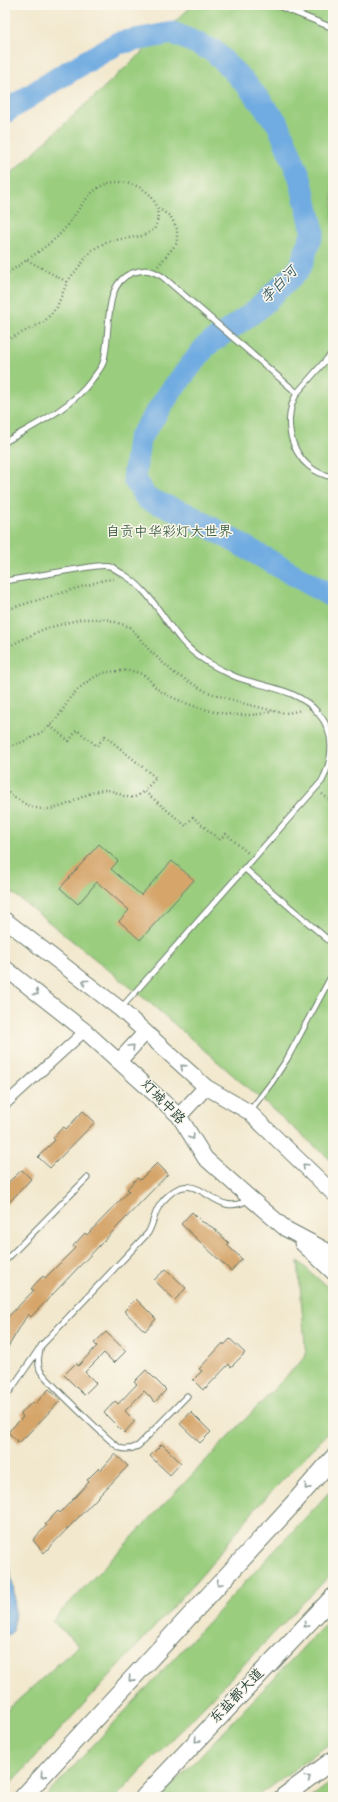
<svg xmlns="http://www.w3.org/2000/svg" width="338" height="1802" font-family="'Gochi Hand','LXGW WenKai TC',sans-serif">
<style>
.green{fill:#9acd7e;stroke:#5c8559}
.water{fill:#70abe1;stroke:#48748a}
.lines{fill:none;stroke-linecap:round;stroke-linejoin:round}
.river{stroke:#70abe1;stroke-width:23}
.building{fill:#d5a56b}
.service-casing{stroke:#69796a;stroke-width:7}
.minor-casing{stroke:#69796a;stroke-width:12}
.secondary-casing{stroke:#69796a;stroke-width:17}
.trunk-casing{stroke:#69796a;stroke-width:19}
.path{stroke:#69796a;stroke-width:2.5;stroke-dasharray:1 3;stroke-linecap:butt}
.service{stroke:#fff;stroke-width:5}
.minor{stroke:#fff;stroke-width:10}
.secondary{stroke:#fff;stroke-width:15}
.trunk{stroke:#fff;stroke-width:17}
.oneway{stroke:#8f9e9a}
.labels{text-anchor:middle;dominant-baseline:central;stroke-width:3;stroke-linejoin:round;paint-order:stroke}
.park-label{font-size:14px;fill:#3e6146;stroke:#fbf7ec}
.street-label{font-size:14px;fill:#1f3d34;stroke:#fbf7ec}
.water-label{font-size:15px;font-style:italic;fill:#375e68;stroke:#fbf7ec}
</style>
<rect width="100%" height="100%" fill="#fbf7ec"/>
<filter id="ink" filterUnits="userSpaceOnUse"><feTurbulence type="fractalNoise" baseFrequency=".025" numOctaves="2"/><feDisplacementMap in="SourceGraphic" scale="8" xChannelSelector="R" yChannelSelector="G"/><feConvolveMatrix kernelMatrix="1 2 1 2 8 2 1 2 1" color-interpolation-filters="sRGB"/></filter>
<filter id="wash" filterUnits="userSpaceOnUse"><feTurbulence type="fractalNoise" baseFrequency=".012" numOctaves="4" result="noise"/><feDisplacementMap in="SourceGraphic" scale="16" xChannelSelector="R" yChannelSelector="G"/><feGaussianBlur stdDeviation="0.9" result="paint"/><feColorMatrix in="noise" values="0 0 0 0 0 0 0 0 0 0 0 0 0 0 0 0 0 1.4 0 .05"/><feComposite in="paint" operator="in"/></filter>
<g filter="url(#wash)">
<rect width="100%" height="100%" fill="#f2e8ce"/>
<!-- green -->
<path class="green" d="M193,5h140v1157l-183,-159 -145,-116v-708z
M298,1261l35,31v136l-79,82 -51,64 -198,216v-78l74,-67 -27,-24 254,-265z
M333,1488v84l-217,225h-71z
M333,1616v125l-77,56h-95z
M333,1781v16h-22z"/>
<!-- water -->
<path class="water" d="M5,1554c9,25 12,51 8,77l-8,6z"/>
<g class="lines">
<!-- river -->
<path class="river" d="M5,112l53,-34 60,-35 55,-10 41,18 33,34 31,39 22,54 13,53 -13,37 -42,41 -52,37 -35,45 -32,48 -5,40 13,20 40,15 146,83"/>
</g>
<g id="blocks">
<!-- building -->
<path class="building" d="M99,844l19,17 -7,8 30,26 31,-34 22,19 -54,60 -21,-19 10,-11 -32,-28 -19,22 -18,-16z
M83,1111l12,11 -45,46 -12,-11 17,-17 -2,-2 7,-8 4,-3 2,2z
M157,1163l11,11 -137,143 -3,-3 -23,38v-32l29,-30 -3,-1 4,-5 8,-8 2,2 30,-30 -2,-2 12,-13 2,2 42,-44 -2,-2 10,-11 3,2z
M22,1170l9,9 -26,28v-22z
M192,1212l9,9 11,6 17,16 -2,2 15,14 -11,12 -50,-47z
M166,1269l20,19 -11,12 -21,-20z
M136,1299l20,20 -11,12 -21,-20z
M106,1332l20,19 -12,12 -10,-10 -19,19 11,11 -12,12 -20,-20 12,-12 2,3 19,-20 -3,-3z
M230,1339l15,14 -14,14 -2,-3 -23,24 -1,-1 -2,3 -10,-10 9,-9 -3,-2 24,-26 1,2z
M146,1370l20,20 -11,12 -11,-11 -19,20 10,10 -11,12 -20,-20 11,-12 3,3 19,-20 -3,-2z
M49,1389l12,11 -42,43 -11,-11 15,-15 -2,-3 3,-4 9,-8 2,2z
M191,1412l20,20 -11,11 -20,-19z
M162,1444l19,19 -11,12 -20,-19z
M115,1454l13,12 -84,87 -11,-13 14,-15 -2,-1 13,-13 2,2 29,-31 -2,-2 12,-12 2,2z"/>
</g>
</g>
<g filter="url(#ink)">
<use href="#blocks" fill-opacity="0" stroke="#69796a" stroke-width="1"/>
<g class="lines">
<!-- service casing -->
<g class="service-casing">
<path id="service" d="M276,5l57,23
M333,352l-36,41c-18,31 -3,78 36,84
M5,442c29,-17 65,-33 86,-61 4,-6 10,-12 12,-18 9,-27 -2,-79 29,-90 13,-5 20,-3 31,4l134,116
M5,581c24,-4 48,-8 72,-12 9,-1 24,-5 33,-3 4,2 9,6 13,8 35,21 46,63 78,84 10,7 24,14 35,19 27,10 63,12 82,36 18,20 15,46 4,68l-200,226
M244,868l89,76
M249,1112l23,-30 15,-23 46,-86
M5,1261l82,-83
M187,1396l-49,50c-6,3 -12,4 -18,2 -7,-3 -77,-71 -80,-78 -3,-8 -1,-16 1,-24l107,-113c6,-10 6,-22 14,-31 37,-44 50,22 87,-3
M5,1398l34,-49"/>
</g>
<!-- minor casing -->
<g class="minor-casing">
<path id="minor" d="M5,1104l80,-73"/>
</g>
<!-- secondary casing -->
<g class="secondary-casing">
<path id="secondary" d="M5,920l115,89 86,78 43,25 84,81
M5,968l80,63 94,85 26,42 45,40 36,31 47,25
M119,1061l26,-28
M179,1116l27,-29
M302,1243l31,29"/>
</g>
<!-- trunk casing -->
<g class="trunk-casing">
<path id="trunk" d="M23,1797l269,-292 41,-47
M144,1797l189,-200
M283,1797l50,-37"/>
</g>
<!-- path -->
<path class="path" d="M27,260l40,22
M158,266l19,-23v-14l-6,-12 -13,-9
M5,275c17,-12 36,-24 52,-38 23,-21 33,-65 73,-53 9,2 18,7 23,15 6,12 6,19 1,31l-12,6 -34,5 -16,9 -25,32 -10,25 -13,15 -39,19
M5,610l99,-30 11,-1
M5,648l39,-19 37,-10h25l24,8 20,24 24,22 33,19 35,11 36,9 10,1 14,-3
M50,726l19,15 8,-11 20,16 8,-10 51,42 -12,13
M5,748c19,-6 40,-14 52,-30 5,-6 9,-14 13,-20 8,-10 25,-24 38,-26 11,-1 25,-3 36,3 6,4 10,13 18,17 31,17 76,30 111,19
M5,757l5,-11
M5,790c25,20 41,26 71,10 9,-4 18,-10 29,-10 16,0 23,16 39,1l42,35 7,-9 26,23 7,-6 22,19
M322,794l11,9"/>
<!-- service -->
<use href="#service" class="service"/>
<!-- minor -->
<use href="#minor" class="minor"/>
<!-- secondary -->
<use href="#secondary" class="secondary"/>
<!-- trunk -->
<use href="#trunk" class="trunk"/>
</g>
<!-- one-way arrows -->
<defs><path id="oneway-chevron" d="M-2-3.5L2.5 0L-2 3.5" fill="none" stroke-width="1.6" stroke-linecap="round" stroke-linejoin="round"/></defs>
<g class="oneway">
<use href="#oneway-chevron" transform="translate(85 982) rotate(-142)"/>
<use href="#oneway-chevron" transform="translate(36 993) rotate(38)"/>
<use href="#oneway-chevron" transform="translate(132 1047) rotate(-47)"/>
<use href="#oneway-chevron" transform="translate(183 1067) rotate(-138)"/>
<use href="#oneway-chevron" transform="translate(192 1137) rotate(58)"/>
<use href="#oneway-chevron" transform="translate(305 1166) rotate(-137)"/>
<use href="#oneway-chevron" transform="translate(307 1487) rotate(131)"/>
<use href="#oneway-chevron" transform="translate(219 1583) rotate(133)"/>
<use href="#oneway-chevron" transform="translate(306 1625) rotate(134)"/>
<use href="#oneway-chevron" transform="translate(131 1679) rotate(132)"/>
<use href="#oneway-chevron" transform="translate(197 1740) rotate(133)"/>
<use href="#oneway-chevron" transform="translate(43 1775) rotate(132)"/>
<use href="#oneway-chevron" transform="translate(308 1778) rotate(-37)"/>
</g>
</g>
<g class="labels">
<!-- park labels -->
<g class="park-label">
<text x="169" y="533">自贡中华彩灯大世界</text>
</g>
<!-- street labels -->
<g class="street-label">
<text transform="translate(162 1103) rotate(46)">灯城中路</text>
<text transform="translate(238 1697) rotate(-46)">东盐都大道</text>
</g>
<!-- water labels -->
<g class="water-label">
<text transform="translate(280 286) rotate(-46)">李白河</text>
</g>
</g>
<!-- margin -->
<rect width="338" height="1802" fill="none" stroke="#fbf7ec" stroke-width="20"/>
</svg>
